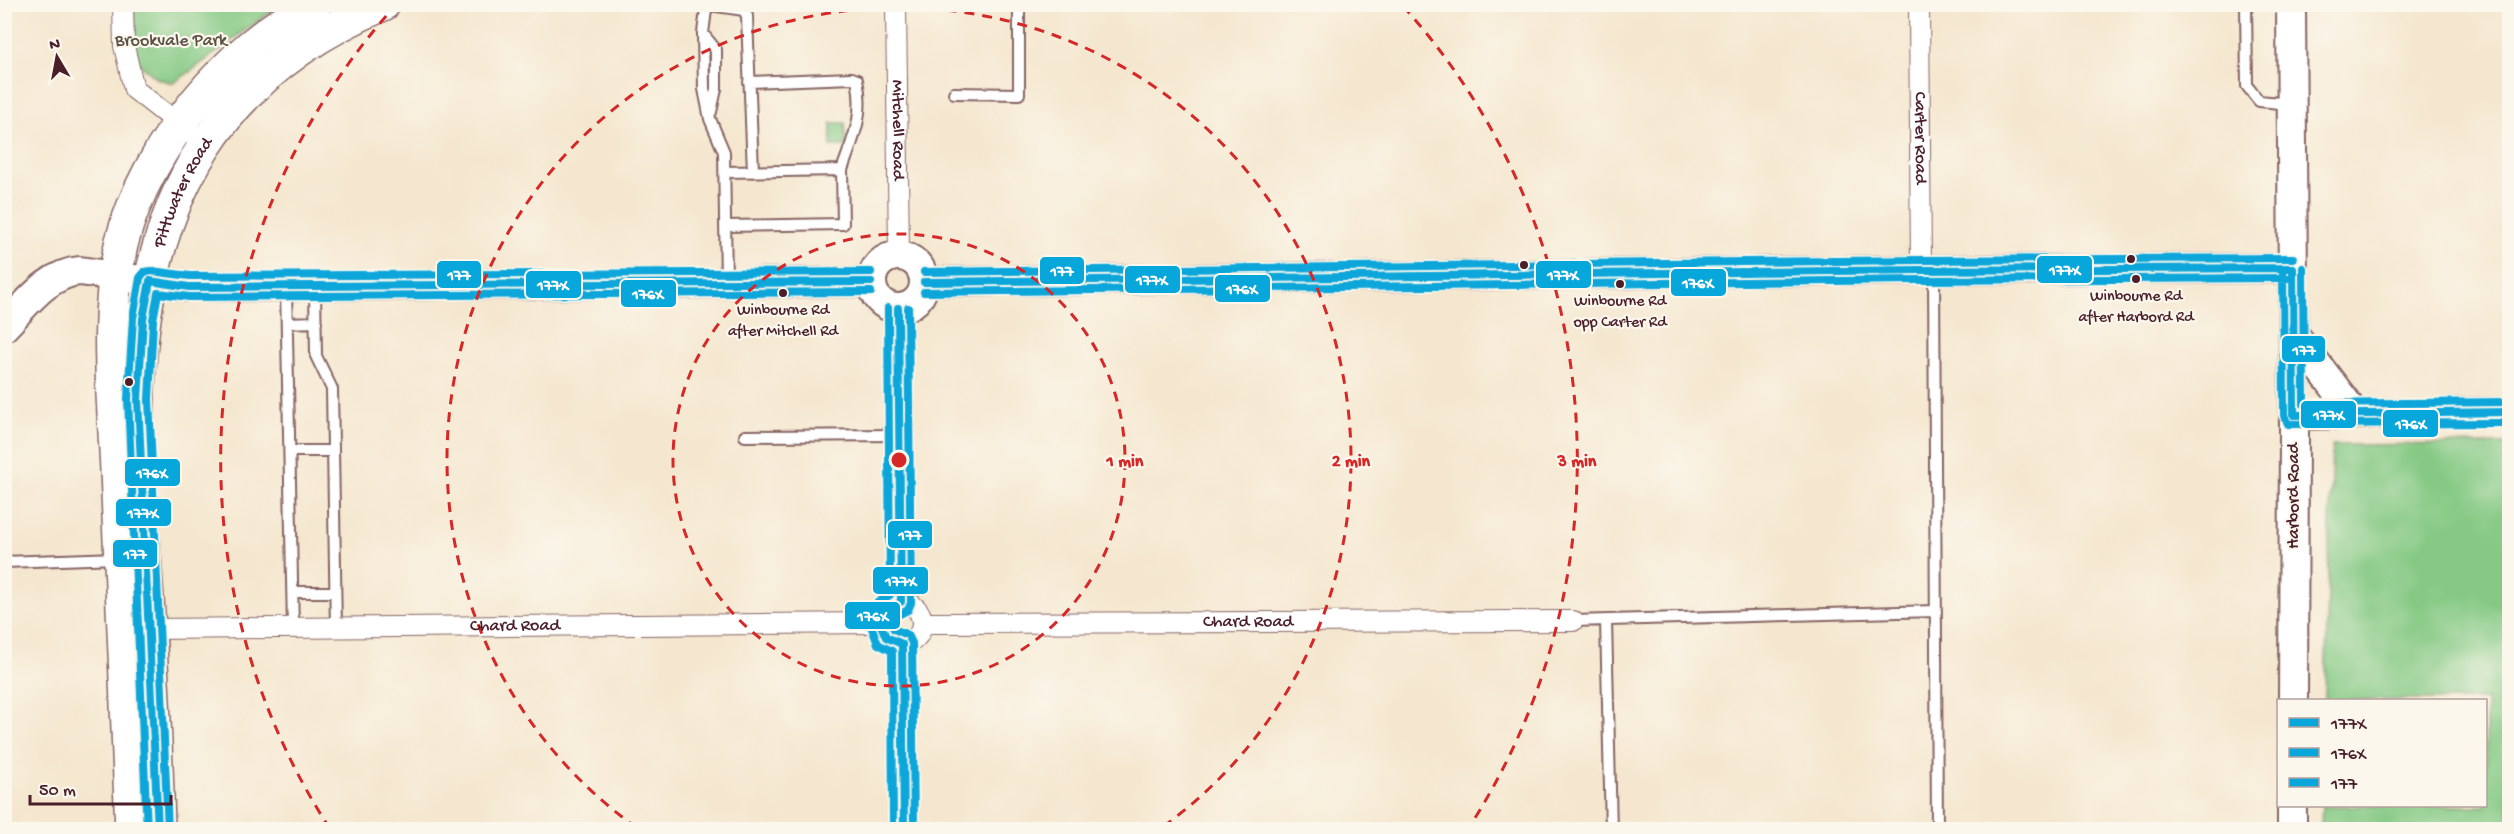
<svg xmlns="http://www.w3.org/2000/svg" width="2514" height="834" font-family="'Gochi Hand',sans-serif">
<style>
.green{fill:#85c984;stroke:#687458;stroke-width:1.5}
.lines{fill:none;stroke-linecap:round;stroke-linejoin:round}
.lane-casing{stroke:#866564;stroke-width:14}
.street-casing{stroke:#866564;stroke-width:22}
.secondary-casing{stroke:#866564;stroke-width:32}
.highway-casing{stroke:#866564;stroke-width:36}
.lane{stroke:#fff;stroke-width:10}
.street{stroke:#fff;stroke-width:20}
.secondary{stroke:#fff;stroke-width:28}
.highway{stroke:#fff;stroke-width:33}
.bus-1-casing{stroke:#fbf7ec;stroke-width:12}
.bus-2-casing{stroke:#fbf7ec;stroke-width:12}
.bus-3-casing{stroke:#fbf7ec;stroke-width:12}
.bus-1{stroke:#07a6db;stroke-width:8}
.bus-2{stroke:#07a6db;stroke-width:8}
.bus-3{stroke:#07a6db;stroke-width:8}
.ring{fill:none;stroke:#d62828;stroke-width:3;stroke-dasharray:10 8}
.bus-dot{fill:#4a1f2b;stroke:#fbf7ec;stroke-width:2}
.labels{text-anchor:middle;dominant-baseline:central;stroke-width:4.5;stroke-linejoin:round;paint-order:stroke}
.bus-label{font-size:16px;fill:#4a1f2b;stroke:#fbf7ec}
.park-label{font-size:18px;fill:#5c5246;stroke:#fbf7ec}
.street-label{font-size:18px;fill:#4a1f2b;stroke:#fbf7ec}
.centre{fill:#d62828;stroke:#fbf7ec;stroke-width:3}
.ring-label{font-size:18px;text-anchor:middle;font-weight:bold;fill:#d62828;stroke:#fbf7ec;stroke-width:4.5;stroke-linejoin:round;paint-order:stroke}
.line-badge{stroke:#fbf7ec;stroke-width:2}
.badge-label{font-size:16px;text-anchor:middle;font-weight:bold;fill:#fff}
</style>
<rect width="100%" height="100%" fill="#fbf7ec"/>
<filter id="ink" filterUnits="userSpaceOnUse"><feTurbulence type="fractalNoise" baseFrequency=".0167" numOctaves="2"/><feDisplacementMap in="SourceGraphic" scale="12" xChannelSelector="R" yChannelSelector="G"/><feConvolveMatrix kernelMatrix="1 2 1 2 8 2 1 2 1" color-interpolation-filters="sRGB"/></filter>
<filter id="wash" filterUnits="userSpaceOnUse"><feTurbulence type="fractalNoise" baseFrequency=".008" numOctaves="4" result="noise"/><feDisplacementMap in="SourceGraphic" scale="24" xChannelSelector="R" yChannelSelector="G"/><feGaussianBlur stdDeviation="1.35" result="paint"/><feColorMatrix in="noise" values="0 0 0 0 0 0 0 0 0 0 0 0 0 0 0 0 0 1.4 0 .05"/><feComposite in="paint" operator="in"/></filter>
<g filter="url(#wash)">
<rect width="100%" height="100%" fill="#f5e7cf"/>
<!-- green -->
<path class="green" d="M131,5h150c-38,24 -70,54 -108,78l-15,-4 -25,-20z
M831,123h14l1,23h-15z
M2509,444v385h-188l1,-23h164v-106h-161l7,-255z"/>
</g>
<g filter="url(#ink)">
<g class="lines">
<!-- lane casing -->
<g class="lane-casing">
<path id="lane" d="M2246,4l1,82 12,15 32,3
M703,34l13,16v39l-5,23
M749,82l103,-4 5,2c8,36 -4,58 -15,90
M954,93l65,1v-90
M725,172l117,-2 1,54 -118,2
M1934,272l3,558
M726,282l-2,-130 -14,-33 -6,-30 -1,-56 3,-23 4,-5 34,5 3,6 6,156
M286,287l7,341
M315,287l1,69 16,33 4,239
M287,323l29,-1
M745,436l154,-1
M290,451h43
M4,562l113,-4
M293,592h42
M1573,621l363,-10
M1606,621l5,209"/>
</g>
<!-- street casing -->
<g class="street-casing">
<g id="street">
<path d="M123,4l1,42 10,43 70,55"/>
<path id="s1" d="M896,4l3,251"/>
<path id="s2" d="M1919,4l2,266"/>
<path d="M898,308l3,294"/>
<circle cx="901" cy="623" r="21"/>
<path id="s3" d="M922,623l651,-2"/>
<path id="s4" d="M149,629l731,-6"/>
<path d="M902,644l2,186"/>
</g>
</g>
<!-- secondary casing -->
<g class="secondary-casing">
<path id="secondary" d="M2291,4l3,425 -1,271
M872 282a26 26 0 1 1 52 0a26 26 0 1 1-52 0Z
M924,282l997,-12 372,-2
M4,327c21,-21 44,-54 76,-56l109,16 682,-5
M2294,334l61,80
M2294,415l216,-3
M2292,830v-24"/>
</g>
<!-- highway casing -->
<g class="highway-casing">
<g id="highway">
<path d="M132,830c-4,-120 -10,-239 -15,-359 -3,-73 -13,-158 5,-230 25,-94 106,-195 193,-237"/>
<path id="s5" d="M158,830c-2,-87 -7,-175 -13,-261 -4,-67 -10,-135 -6,-201 11,-173 81,-295 244,-364"/>
</g>
</g>
<!-- lane -->
<use href="#lane" class="lane"/>
<!-- street -->
<use href="#street" class="street"/>
<!-- secondary -->
<use href="#secondary" class="secondary"/>
<!-- highway -->
<use href="#highway" class="highway"/>
<!-- bus-1 casing -->
<g class="bus-1-casing">
<path id="bus-1" d="M2293,268l1,147 216,-3
M924,282l997,-12 372,-2
M898,308l3,294 -15,7 -6,14 6,14 16,7 2,186
M158,830l-20,-431 5,-80 7,-38 39,6 682,-5"/>
</g>
<!-- bus-2 casing -->
<g class="bus-2-casing">
<path id="bus-2" d="M2283,268l1,147 4,9 222,-1
M924,292l997,-12 372,-2
M888,308l2,287 -13,8 -7,20 8,21 14,7 1,179
M168,830l-19,-431 4,-79 5,-27 31,4 682,-5"/>
</g>
<!-- bus-3 casing -->
<g class="bus-3-casing">
<path id="bus-3" d="M2303,268l1,136 206,-2
M924,272l997,-12 372,-2
M908,308l3,295 -3,7 -14,7 -3,6 3,6 14,6 4,8 2,187
M147,830l-19,-431 5,-81 7,-40 4,-6 7,-1 39,5 681,-4"/>
</g>
<!-- bus-1 -->
<use href="#bus-1" class="bus-1"/>
<!-- bus-2 -->
<use href="#bus-2" class="bus-2"/>
<!-- bus-3 -->
<use href="#bus-3" class="bus-3"/>
</g>
</g>
<!-- distance rings -->
<g class="ring">
<circle cx="899" cy="460" r="226"/>
<path d="M637 828A452 452 0 1 1 1161 828"/>
<path d="M330 829A678 678 0 0 1 395 6M1403 6A678 678 0 0 1 1468 829"/>
</g>
<!-- markers -->
<g class="bus-dot">
<circle cx="2131" cy="259" r="5"/>
<circle cx="1524" cy="265" r="5"/>
<circle cx="2136" cy="279" r="5"/>
<circle cx="1620" cy="284" r="5"/>
<circle cx="783" cy="293" r="5"/>
<circle cx="129" cy="382" r="5"/>
</g>
<g class="labels">
<!-- bus labels -->
<g class="bus-label">
<text x="2136" y="297">Winbourne Rd<tspan x="2136" dy="21">after Harbord Rd</tspan></text>
<text x="1620" y="302">Winbourne Rd<tspan x="1620" dy="21">opp Carter Rd</tspan></text>
<text x="783" y="311">Winbourne Rd<tspan x="783" dy="21">after Mitchell Rd</tspan></text>
</g>
<!-- park labels -->
<g class="park-label">
<text x="171" y="41">Brookvale Park</text>
</g>
<!-- street labels -->
<g class="street-label">
<text stroke="none"><textPath href="#s1" startOffset="126">Mitchell Road</textPath></text>
<text stroke="none"><textPath href="#s2" startOffset="134">Carter Road</textPath></text>
<text stroke="none"><textPath href="#s5" startOffset="645">Pittwater Road</textPath></text>
<text transform="translate(2294 496) rotate(-90)">Harbord Road</text>
<text stroke="none"><textPath href="#s3" startOffset="326">Chard Road</textPath></text>
<text stroke="none"><textPath href="#s4" startOffset="366">Chard Road</textPath></text>
</g>
</g>
<circle cx="899" cy="460" r="9" class="centre"/>
<g class="ring-label">
<text x="1125" y="466">1 min</text>
<text x="1351" y="466">2 min</text>
<text x="1577" y="466">3 min</text>
</g>
<g class="line-badge">
<rect x="2036" y="255" width="57" height="29" rx="6" fill="#07a6db"/>
<rect x="1039" y="256" width="46" height="29" rx="6" fill="#07a6db"/>
<rect x="1535" y="260" width="57" height="29" rx="6" fill="#07a6db"/>
<rect x="436" y="260" width="46" height="29" rx="6" fill="#07a6db"/>
<rect x="1124" y="265" width="57" height="29" rx="6" fill="#07a6db"/>
<rect x="1670" y="268" width="57" height="29" rx="6" fill="#07a6db"/>
<rect x="525" y="270" width="57" height="29" rx="6" fill="#07a6db"/>
<rect x="1214" y="274" width="57" height="29" rx="6" fill="#07a6db"/>
<rect x="620" y="279" width="57" height="29" rx="6" fill="#07a6db"/>
<rect x="2281" y="335" width="45" height="28" rx="6" fill="#07a6db"/>
<rect x="2300" y="400" width="57" height="29" rx="6" fill="#07a6db"/>
<rect x="2382" y="409" width="57" height="29" rx="6" fill="#07a6db"/>
<rect x="124" y="458" width="57" height="29" rx="6" fill="#07a6db"/>
<rect x="115" y="498" width="57" height="29" rx="6" fill="#07a6db"/>
<rect x="887" y="520" width="46" height="29" rx="6" fill="#07a6db"/>
<rect x="112" y="539" width="46" height="29" rx="6" fill="#07a6db"/>
<rect x="872" y="566" width="57" height="29" rx="6" fill="#07a6db"/>
<rect x="844" y="601" width="57" height="29" rx="6" fill="#07a6db"/>
</g>
<g class="badge-label">
<text x="2065" y="275">177X</text>
<text x="1062" y="276">177</text>
<text x="1563" y="280">177X</text>
<text x="459" y="280">177</text>
<text x="1152" y="285">177X</text>
<text x="1698" y="288">176X</text>
<text x="553" y="290">177X</text>
<text x="1242" y="294">176X</text>
<text x="648" y="299">176X</text>
<text x="2304" y="355">177</text>
<text x="2329" y="420">177X</text>
<text x="2411" y="429">176X</text>
<text x="152" y="478">176X</text>
<text x="143" y="518">177X</text>
<text x="910" y="540">177</text>
<text x="135" y="559">177</text>
<text x="901" y="586">177X</text>
<text x="873" y="621">176X</text>
</g>
<!-- margin -->
<rect width="2514" height="834" fill="none" stroke="#fbf7ec" stroke-width="24"/>
<!-- legend -->
<rect x="2277" y="699" width="210" height="108" fill="#fbf7ec" stroke="#b4a19f" stroke-width="1.5"/>
<rect x="2289" y="718" width="30" height="9" fill="#07a6db" stroke="#b4a19f" stroke-width="1.5"/>
<text x="2331" y="729" font-size="18" fill="#4a1f2b">177X</text>
<rect x="2289" y="748" width="30" height="9" fill="#07a6db" stroke="#b4a19f" stroke-width="1.5"/>
<text x="2331" y="759" font-size="18" fill="#4a1f2b">176X</text>
<rect x="2289" y="778" width="30" height="9" fill="#07a6db" stroke="#b4a19f" stroke-width="1.5"/>
<text x="2331" y="789" font-size="18" fill="#4a1f2b">177</text>
<!-- north arrow -->
<g transform="translate(57 57) rotate(350)" stroke="#fbf7ec" stroke-width="4.5" paint-order="stroke">
<path d="M0-4.5L10 22L0 15L-10 22Z" fill="#4a1f2b"/>
<text y="-9" font-size="16" font-weight="bold" text-anchor="middle" fill="#4a1f2b">N</text>
</g>
<!-- scale -->
<path d="M30 795v9h141v-9" fill="none" stroke="#4a1f2b" stroke-width="3"/>
<text x="39" y="795" font-size="18" fill="#4a1f2b" stroke="#fbf7ec" stroke-width="4.5" paint-order="stroke">50 m</text>
</svg>
